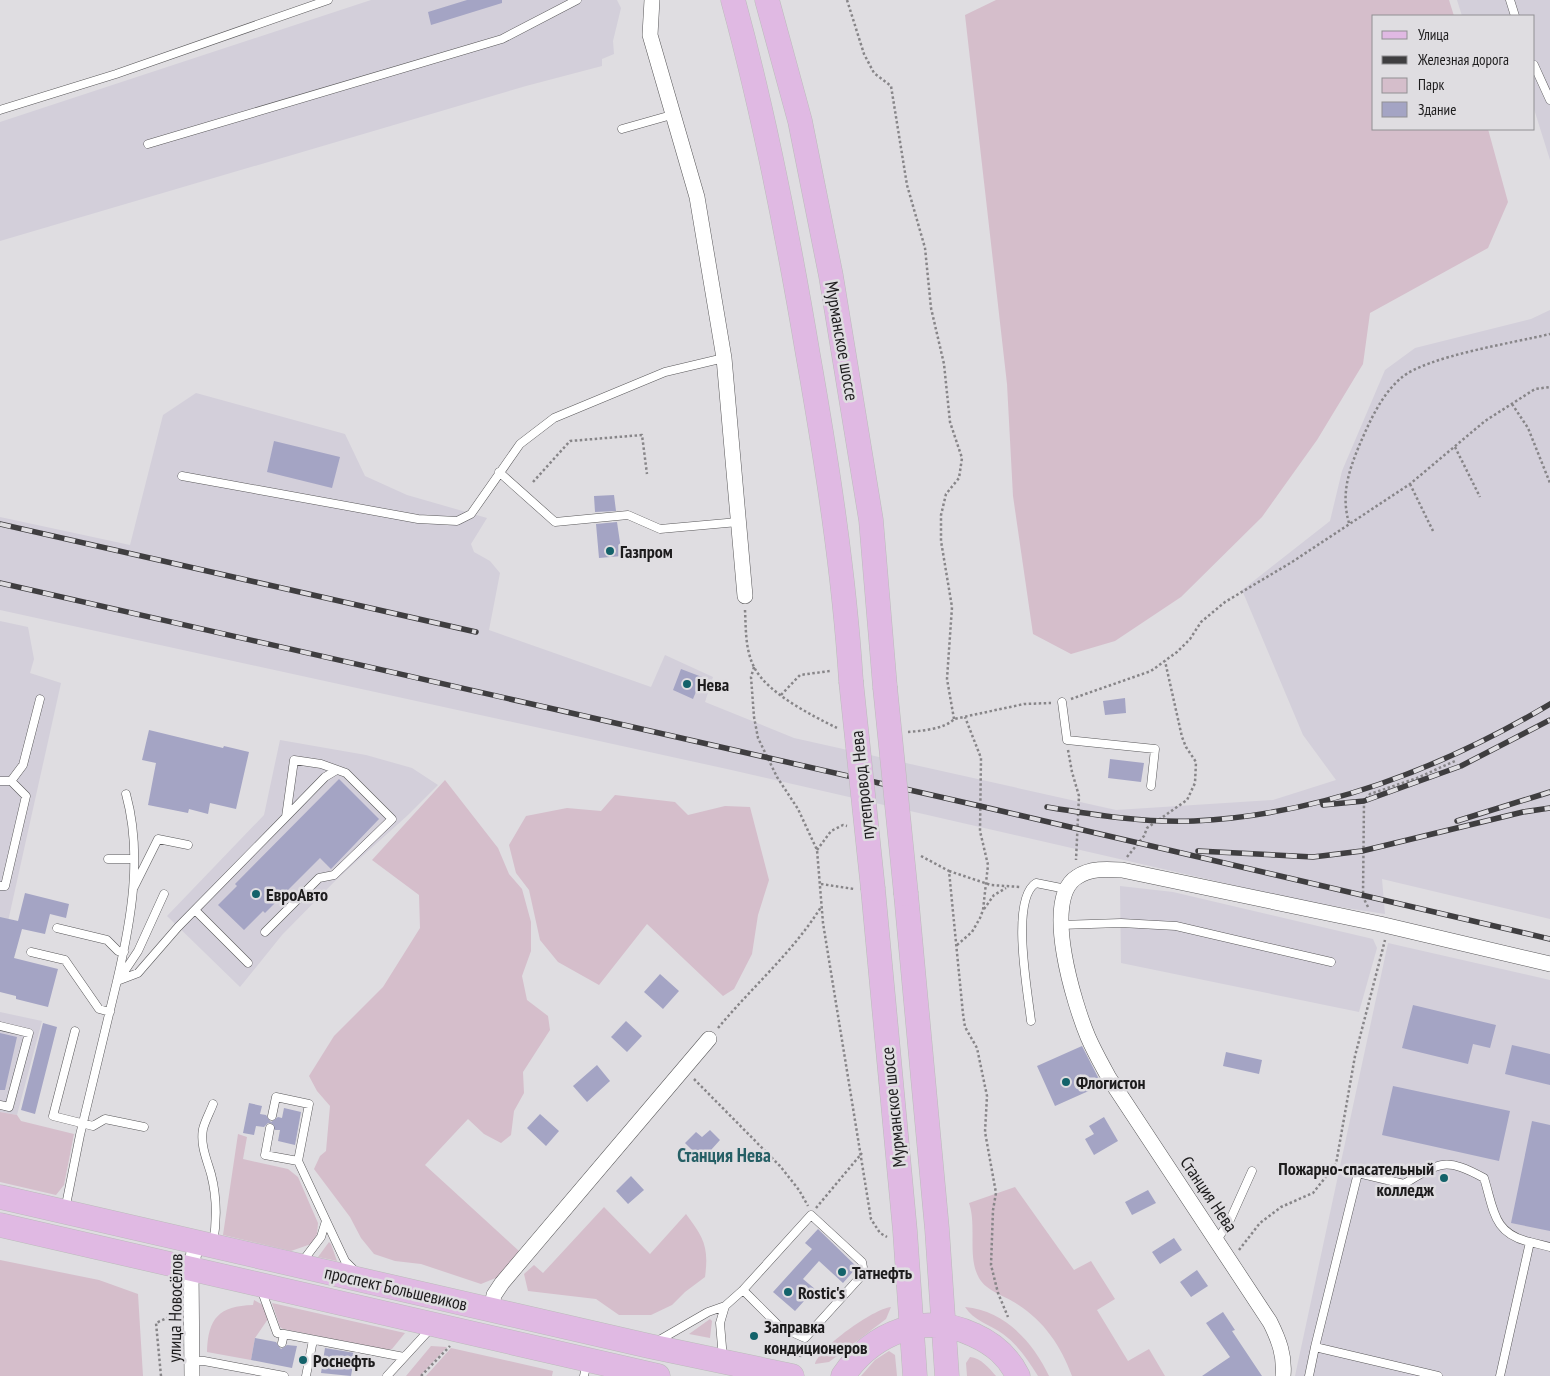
<svg xmlns="http://www.w3.org/2000/svg" width="1550" height="1376" font-family="'PT Sans Narrow',sans-serif">
<style>
.built{fill:#d3cfda}
.green{fill:#d5becb}
.building{fill:#a4a4c4}
.lines{fill:none;stroke-linecap:round;stroke-linejoin:round}
.lane-casing{stroke:#59585a;stroke-width:9}
.street-casing{stroke:#59585a;stroke-width:16}
.primary-casing{stroke:#bbb;stroke-width:25}
.path{stroke:#878588;stroke-width:2.5;stroke-dasharray:2.5 2.5;stroke-linecap:butt}
.lane{stroke:#fff;stroke-width:8}
.street{stroke:#fff;stroke-width:15}
.primary{stroke:#e0b9e3;stroke-width:24}
.rail-casing{stroke:#3f3e40;stroke-width:5.5}
.rail{stroke:#dfdde1;stroke-width:4;stroke-dasharray:11;stroke-linecap:butt}
.primary-bridge-casing{stroke:#bbb;stroke-width:25;stroke-linecap:butt}
.primary-bridge{stroke:#e0b9e3;stroke-width:24}
.poi-dot{fill:#13626a;stroke:#dfdde1;stroke-width:2}
.labels{text-anchor:middle;dominant-baseline:central;stroke-width:5;stroke-linejoin:round;paint-order:stroke}
.street-label{font-size:18px;fill:#1d1c1d;stroke:#dfdde1}
.poi-label{font-size:18px;font-weight:bold;fill:#1d1c1d;stroke:#dfdde1;text-anchor:start}
.neighbourhood-label{font-size:19px;font-weight:bold;fill:#255f65;stroke:#dfdde1}
</style>
<rect width="100%" height="100%" fill="#dfdde1"/>
<!-- built -->
<path class="built" d="M371,0h246l4,8 -8,33 1,13 -12,5v7l-76,20 -526,155v-119z
M1457,0h93v160l-16,-51v-93h-72z
M1550,310v609l-168,-40 3,35 -78,-12 -580,-133 -727,-159v-93l130,28 33,-130 33,-22 149,41 20,42 42,19 80,23 -16,26 3,8 16,9 10,12 -11,57 162,57 14,-32 48,22 -8,25 89,36 322,72 157,-10 63,-20 -33,-45 -61,-145 88,-69 12,-50 43,-101 30,-22 116,-29z
M0,621l28,6 6,32 -4,14 31,10 -56,252 -5,-1z
M280,740l86,15 46,13 26,17 -30,30 -71,64 -55,56 -42,52 -73,-71 97,-101z
M1120,886l53,6 200,47 4,9 -18,64 -238,-49z
M1388,943l162,37v396h-255z
M0,1012l42,9 -25,94 -17,-3z"/>
<!-- green -->
<path class="green" d="M996,0h453l5,16h-80v113h114l20,73 -20,46 -118,65 -7,51 -46,76 -55,77 -81,80 -66,44 -44,13 -38,-20 -20,-138 -6,-112 -42,-369z
M445,780l53,68 11,26 13,15 9,33v29l-9,25 5,24 21,16 2,14 -27,42 1,21 -10,18 -3,24 -10,8 -17,-9 -16,-15 -43,46 94,86 -16,24 -22,9 -60,-20 -26,-3 -21,-7 -13,-16 -11,-21 -36,-48 6,-13 6,-5 4,-45 -13,-15 -8,-15 25,-40 49,-49 37,-59 -1,-33 -47,-35z
M615,795l60,7 13,13 37,-9 25,1 19,73 -11,35 -6,39 -18,35 -11,7 -76,-72 -48,61 -41,-23 -18,-22 -11,-50 -13,-17 -7,-28 17,-29 41,-8 34,3z
M0,1112l17,3 4,6 53,13 -10,51 -8,10 -56,-13z
M238,1134l9,3 -4,22 45,10 10,8 20,46 -1,11 -6,10 -20,7 -68,-16z
M1015,1187l59,83 17,-9 24,38 -18,11 31,51 21,-12 16,27h-93c-11,-30 -28,-55 -55,-72 -11,-8 -30,-12 -38,-26 -12,-21 -2,-52 -10,-75z
M604,1207l46,47 36,-40c18,24 23,33 19,63l-20,15 -13,13 -21,10h-32l-23,-16 -68,-8 -4,-17 10,-9 9,8z
M329,1242l2,2 6,17 -19,-4z
M0,1260l99,20 39,14 5,82h-143z
M254,1300l9,5 5,14 -13,19 -4,22 -44,-8c1,-34 12,-46 46,-47z
M272,1303l133,30 -13,16h-8l-101,-20 -3,-2z
M891,1307l-5,12 -49,37 -8,6 -14,2c5,-17 58,-55 76,-57z
M965,1307c39,3 68,35 84,69h-11c-10,-16 -20,-31 -35,-42 -14,-10 -29,-13 -38,-27z
M710,1319l2,2 -2,17 -21,-4z
M431,1346l16,1 -27,29h-14z
M451,1348l102,23 -1,5h-126z
M889,1351l6,4 2,21h-36l14,-16z
M970,1357c11,1 19,11 26,19h-29l-1,-13z"/>
<!-- building -->
<path class="building" d="M467,0h35v3l-71,22 -3,-13z
M274,441l66,16 -8,31 -65,-16z
M614,495l2,16 -21,1 -1,-16z
M617,522l5,34 -23,2 -3,-34z
M681,669l21,8 -9,22 -20,-9z
M1125,698l1,15 -21,2 -2,-14z
M149,730l74,18 1,-2 25,6 -13,57 -26,-6 -2,11 -19,-5 -1,4 -40,-8 8,-42 -14,-3z
M1110,759l34,4 -3,19 -33,-4z
M339,779l40,40 -48,50 -11,-11 -55,55 -2,-2 -19,19 -26,-25 19,-19 -2,-2z
M25,893l44,11 -3,14 -16,-4 -5,20 -23,-5 -8,29 44,11 -10,38 -32,-8v-3l-16,-4v-75l18,4z
M660,974l19,17 -16,18 -19,-17z
M1413,1005l83,20 -6,23 -17,-4 -5,20 -66,-16z
M626,1021l16,15 -15,16 -16,-15z
M43,1023l14,4 -22,87 -14,-4z
M0,1033l17,4 -12,53h-5z
M1512,1045l38,9v31l-45,-11z
M1082,1046l20,39 -47,21 -18,-40z
M1226,1052l36,8 -3,14 -36,-8z
M597,1065l13,16 -23,21 -14,-16z
M1393,1086l117,25 -11,50 -117,-26z
M249,1103l13,3 -2,8 6,1 5,7 7,-5 4,1 2,-10 17,4 -6,33 -17,-4 2,-11h-5l-4,-7h-3l-4,4 -8,-1 -2,9 -11,-2z
M540,1114l19,17 -13,15 -19,-18z
M1104,1117l14,24 -24,14 -9,-16 9,-5 -5,-8z
M1532,1121l18,4v106l-39,-8z
M710,1130l10,10 -18,20 -17,-17 11,-11 6,5z
M631,1176l13,14 -16,14 -12,-13z
M1148,1190l8,13 -24,12 -7,-13z
M818,1229l39,38 -14,16 -24,-22 -16,18 12,10 -20,22 -22,-19 39,-43 -7,-6z
M1174,1238l8,12 -22,14 -8,-12z
M1197,1270l11,16 -17,11 -11,-15z
M1223,1312l12,18 -3,1 30,45h-60l28,-19 -24,-34z
M255,1338l21,4 5,7 6,-4 10,1 -5,22 -41,-8z
M325,1348l30,5 -4,23 -30,-3z"/>
<g class="lines">
<!-- lane casing -->
<g class="lane-casing">
<path id="lane" d="M1510,0l5,16
M1534,65l16,35
M0,110l116,-36 212,-74
M622,129l53,-15
M148,144l354,-105 75,-39
M499,472l56,50 73,-7 32,14 78,-7
M182,476l236,43 39,2 14,-7 49,-70 34,-26 111,-46 59,-14
M1062,702l5,38 88,9 -4,37
M0,781h11l12,-16 17,-66
M286,817l39,-40 10,-6
M108,859h25
M0,886h5l21,-90 -15,-15
M134,887l24,-48 30,6
M195,910l53,53
M1060,925l61,-2 55,3 155,36
M57,928l50,12 11,11 6,1
M31,952l34,8 34,49 11,3
M120,978l18,-27 26,-57
M117,981c14,-60 26,-125 9,-187
M1031,1021c-3,-28 -21,-122 5,-138l30,6
M0,1026l29,7 -20,74 -9,-2
M75,1031l-22,85 40,10 12,-7 39,8
M213,1104c-3,8 -8,17 -10,25 -3,16 4,31 8,45 6,23 6,47 2,70
M270,1128l-5,27 33,6 11,-57 -33,-7 -4,19
M298,1161l47,100 11,11
M65,1210l15,-75 37,-154 21,-8 40,-46 108,-110 8,-57 27,4 25,9 46,46 -58,56 -15,3 -54,54
M1217,1240l13,-20 22,-49
M302,1262l19,-25 5,-16
M261,1289l16,44 7,1 -2,9
M284,1334l120,23
M656,1342l52,-30 17,-6 18,-16 68,-75 51,47 2,11 -59,65 -25,-11 -37,-37
M1315,1347l43,-174 46,11c36,-22 41,-27 80,-6 10,32 9,56 46,64
M723,1359l-3,-36 5,-17
M192,1361h12l80,15
M306,1376l7,-36
M387,1376l45,-49
M584,1376l3,-14
M1309,1376l6,-29 123,29
M1500,1376l30,-134 20,5"/>
</g>
<!-- street casing -->
<g class="street-casing">
<path id="street" d="M652,0l-2,35 47,162 27,161 21,238
M491,1310l3,-15 8,-12 207,-244
M192,1376l-1,-108 5,-26
M1283,1376c2,-20 -4,-36 -13,-54l-161,-244c-7,-13 -15,-27 -21,-41 -13,-31 -47,-138 -11,-160 13,-9 30,-8 45,-7l258,54 170,40"/>
</g>
<!-- primary casing -->
<g class="primary-casing">
<path id="primary" d="M733,0c32,117 55,236 75,355 19,108 36,217 43,326
M767,0l33,121 31,155 40,244 14,167
M873,889l32,342 10,145
M906,894l31,335 10,147
M0,1197l649,149 143,30
M0,1225l658,151
M843,1376c29,-43 82,-65 131,-41 20,9 34,21 44,41"/>
</g>
<!-- path -->
<path class="path" d="M847,0l17,54 10,19 17,13 16,99 18,63 6,60 13,56 6,58 12,36 -3,20 -13,16 -5,21v26l11,66 -5,72 7,40
M1512,404l16,24 22,55
M1455,447l25,50
M533,482l37,-41 72,-6 5,39
M1410,484l23,47
M1349,523c-8,-28 -1,-50 10,-77 10,-23 22,-51 42,-68 26,-22 112,-35 149,-44
M745,610c1,19 0,39 9,57 13,26 57,48 83,61
M754,667l-3,10 3,40 4,21 19,39 21,32 19,41 6,73 48,296 9,14 7,4
M781,695l19,-20 30,-4
M1071,699l80,-28 26,-19 13,-13 11,-17 24,-20 67,-40 118,-78 75,-63 50,-32 15,-2
M908,732c13,-1 37,-3 46,-13l70,-15 27,-1
M1068,750l4,22 7,24 -3,64
M817,850l14,-19 12,-6 4,1
M921,856l28,15 14,143 2,13 12,21 10,48 -2,36 11,61 -3,17 -2,55 7,28 10,24
M1127,857l17,-21 3,-8 40,-28 8,-17 1,-21 -10,-15 -4,-10 -17,-76
M949,871l42,14 29,2
M821,884l33,5
M1368,907l-5,-10 1,-96 6,-7 47,-16 38,-17
M984,909l10,-14 12,-7
M957,945l15,-13 8,-14 3,-8 5,-45 -8,-34 1,-73 -16,-41
M718,1028c34,-41 75,-76 103,-121
M694,1079l86,87 19,24 9,16
M816,1208l46,-55
M1239,1250l21,-27 21,-16 32,-14 23,-29 19,-108 30,-116
M800,1357l2,-9
M161,1376l-5,-53 11,-5
M421,1376l29,-30"/>
<!-- lane -->
<use href="#lane" class="lane"/>
<!-- street -->
<use href="#street" class="street"/>
<!-- primary -->
<use href="#primary" class="primary"/>
<!-- rail casing -->
<g class="rail-casing">
<path id="rail" d="M0,524l476,108
M0,583l980,223 570,133
M1323,805l41,-4 97,-35 89,-46
M1047,807c48,8 98,16 147,14 126,-6 249,-53 356,-117
M1457,821l93,-29
M1198,851l115,6 49,-6 161,-39 27,-4"/>
</g>
<!-- rail -->
<use href="#rail" class="rail"/>
<!-- primary-bridge casing -->
<g class="primary-bridge-casing">
<path id="primary-bridge" d="M851,681l22,208
M885,687l21,207"/>
</g>
<!-- primary-bridge -->
<use href="#primary-bridge" class="primary-bridge"/>
</g>
<!-- markers -->
<g class="poi-dot">
<circle cx="610" cy="551" r="5"/>
<circle cx="687" cy="684" r="5"/>
<circle cx="256" cy="894" r="5"/>
<circle cx="1066" cy="1082" r="5"/>
<circle cx="1444" cy="1178" r="5"/>
<circle cx="842" cy="1272" r="5"/>
<circle cx="788" cy="1292" r="5"/>
<circle cx="754" cy="1336" r="5"/>
<circle cx="303" cy="1360" r="5"/>
</g>
<g class="labels">
<!-- street labels -->
<g class="street-label">
<text transform="translate(842 341) rotate(80)">Мурманское шоссе</text>
<text transform="translate(862 785) rotate(-96)">путепровод Нева</text>
<text transform="translate(893 1107) rotate(-96)">Мурманское шоссе</text>
<text transform="translate(1209 1194) rotate(56)">Станция Нева</text>
<text transform="translate(396 1288) rotate(13)">проспект Большевиков</text>
<text transform="translate(175 1308) rotate(-89)">улица Новосёлов</text>
</g>
<!-- poi labels -->
<g class="poi-label">
<text x="620" y="551">Газпром</text>
<text x="697" y="684">Нева</text>
<text x="266" y="894">ЕвроАвто</text>
<text x="1076" y="1082">Флогистон</text>
<text x="1434" y="1168" text-anchor="end">Пожарно-спасательный<tspan x="1434" dy="21">колледж</tspan></text>
<text x="852" y="1272">Татнефть</text>
<text x="798" y="1292">Rostic's</text>
<text x="764" y="1326">Заправка<tspan x="764" dy="21">кондиционеров</tspan></text>
<text x="313" y="1360">Роснефть</text>
</g>
<!-- neighbourhood labels -->
<g class="neighbourhood-label">
<text x="724" y="1155">Станция Нева</text>
</g>
</g>
<!-- legend -->
<rect x="1372" y="15" width="162" height="115" fill="#dfdde1" stroke="#919093"/>
<rect x="1382" y="31" width="25" height="8" fill="#e0b9e3" stroke="#919093"/>
<text x="1418" y="40" font-size="15" fill="#1d1c1d">Улица</text>
<rect x="1382" y="56" width="25" height="8" fill="#3f3e40" stroke="#919093"/>
<text x="1418" y="65" font-size="15" fill="#1d1c1d">Железная дорога</text>
<rect x="1382" y="78" width="25" height="15" fill="#d5becb" stroke="#919093"/>
<text x="1418" y="90" font-size="15" fill="#1d1c1d">Парк</text>
<rect x="1382" y="102" width="25" height="15" fill="#a4a4c4" stroke="#919093"/>
<text x="1418" y="115" font-size="15" fill="#1d1c1d">Здание</text>
</svg>
